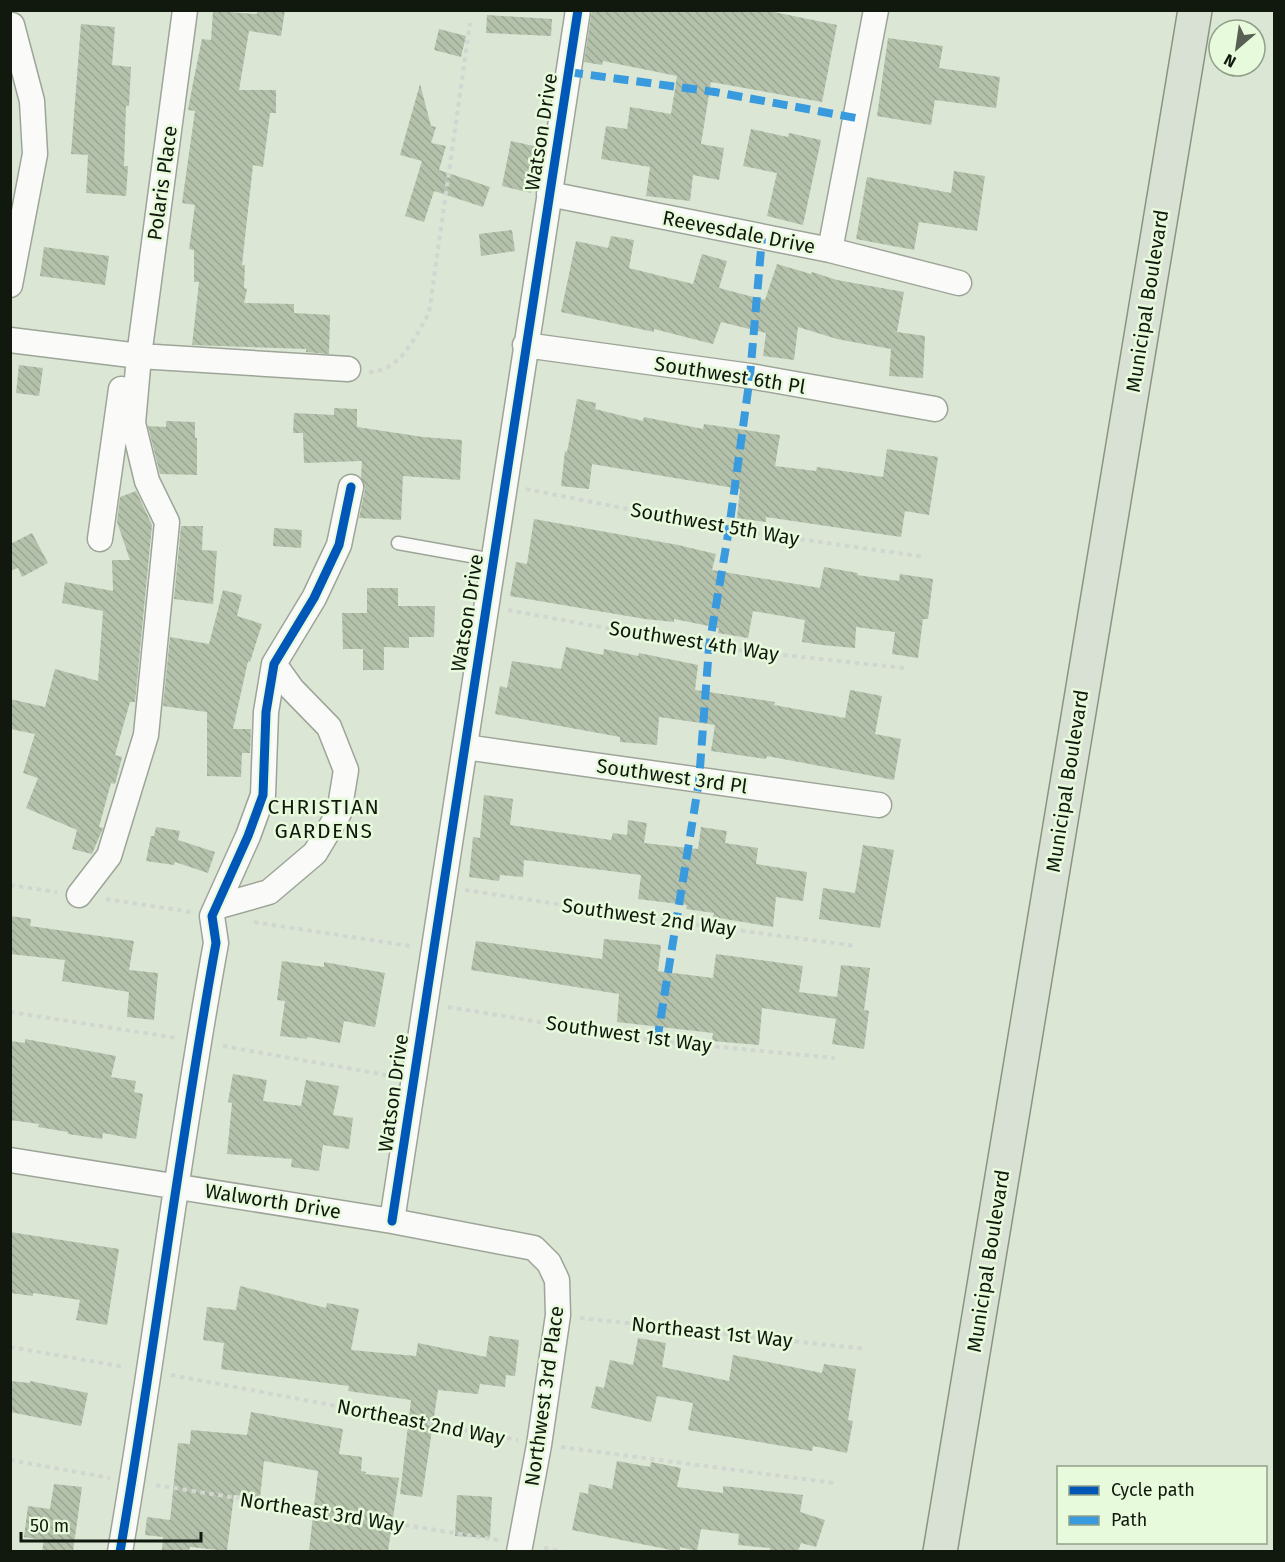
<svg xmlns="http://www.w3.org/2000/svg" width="1285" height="1562" font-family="'Fira Sans',sans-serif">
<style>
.building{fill:url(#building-back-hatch)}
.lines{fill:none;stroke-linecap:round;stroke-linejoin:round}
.service-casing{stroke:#9da598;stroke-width:15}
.minor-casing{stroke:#9da598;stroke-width:27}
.primary-casing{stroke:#88967f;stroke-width:36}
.path{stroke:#d2d6d1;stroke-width:4;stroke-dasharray:4.5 4.5;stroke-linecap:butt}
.service{stroke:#fafbf9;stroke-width:12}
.minor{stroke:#fafbf9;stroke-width:24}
.primary{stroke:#d9e0d4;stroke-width:33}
.quiet{stroke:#3a9ade;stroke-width:8;stroke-dasharray:15 8;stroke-linecap:butt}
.cycleway-casing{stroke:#e7fadc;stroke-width:13}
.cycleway{stroke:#0057b8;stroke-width:9}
.labels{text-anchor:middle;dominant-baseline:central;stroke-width:5;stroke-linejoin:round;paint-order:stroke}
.street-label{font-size:20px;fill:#11180e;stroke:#e7fadc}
.neighbourhood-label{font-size:21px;letter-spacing:1.5px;fill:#11180e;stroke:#e7fadc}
</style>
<defs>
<pattern id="building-back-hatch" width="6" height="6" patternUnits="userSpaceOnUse" patternTransform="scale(1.5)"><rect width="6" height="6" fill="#b4c2ab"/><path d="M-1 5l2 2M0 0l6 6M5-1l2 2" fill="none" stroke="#9aa692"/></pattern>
</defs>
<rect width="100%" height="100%" fill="#dbe6d5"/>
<!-- building -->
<path class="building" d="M257,10h28l-4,26 -32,-5 -10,59h37v23h-6l-7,54 -10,-2 -11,100h3l-1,23 3,1 -3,14 50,1v9l36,2 -1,39 -23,-2v-3l-114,-4 7,-63h-5v-32l-5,-1 6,-44 -13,-2 13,-92 -7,-1 5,-27 9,-44 9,1 2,-29 44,3z
M592,10h172l73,15 -15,77 -111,-20 -10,62 23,4 -5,32 -26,-5 -3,26 -44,-5 4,-29 -49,-8 5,-33 21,3 3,-22 41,7 6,-38 -74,-15 -1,4 -18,-3z
M487,15l65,4 -1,17 -65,-3z
M81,24l34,3 -3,38 19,2 -2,39h-3l-2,60h4l-2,30 -40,-3 2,-38 -17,-1z
M439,29l27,7 -5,21 -27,-7z
M888,38l55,8 -4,22 61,9 -4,31 -61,-8 -4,25 -54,-9z
M420,84l11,42 5,1 -5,16 15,3 -7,24 51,17 -7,20 -49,-16 -10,31 -19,-6 17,-55 -22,-6z
M751,129l37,8 1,-4 32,7 -18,85 -36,-9 10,-43 -34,-7z
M511,141l27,6 -6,26 4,1 -5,19 -29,-7z
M954,171l31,5 -8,55 -58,-9 -5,28 -58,-11 11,-62 84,16z
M512,230l3,21 -34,5 -2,-22z
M611,236l23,4 -5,28 64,16 9,-30 25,7 -8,27 46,12 12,-36 34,10 1,-2 25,8 67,12 -7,40 28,4 -2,42 -34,-2 2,-27 -54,-10 -39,-12 -4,33 -31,-4 3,-23 -45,-11 -8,22 -59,-15v3l-93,-20 15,-71 32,7z
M44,247l65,9 -4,29 -65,-9z
M19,365l24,3 -4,28 -23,-3z
M577,399l19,4 -1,6 48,12 1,-4 59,12 1,-5 76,11 -5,31 41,5 1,-4 66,10 4,-28 51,8 -9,58 -24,-4 -4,26 -135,-20v5l-29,-4 3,-29 -148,-25 -3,25 -28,-3 4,-35 2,1z
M334,408l23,1v18l66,10 39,3 -2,40 -57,-4 -2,44 -42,-2 6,-29 -4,-12 1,-16 -58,2 -1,-30h-10l1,-20 40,2z
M166,421l29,1v16h2v37l-37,-1 -12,-48 18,1z
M136,491l16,34 -17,177h-5l-15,53 7,2 -7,27 -4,-1 -12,44 4,1 -11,26 -20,-5 5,-19 -51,-22 12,-30 -15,-5 12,-39 -25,-5v-30l35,8 10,-38 43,12 5,-70 -41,-8 3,-21 48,9 -1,-31h18l-13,-38 3,-25z
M534,519l144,26 38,9 -4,16 108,18 4,-21 34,6 -1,2 42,6 1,-7 33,5 -5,40h-5l-5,39 -26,-4 3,-22 -39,-5 -1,21 -33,-3 -20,-3 3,-22 -52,-9 -5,27 -30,-5 1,-5 -45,-9v3l-29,-3 -135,-23 6,-34 11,2z
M181,526h22l-1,24 15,1 -4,53 -39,-5z
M274,528l28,2 -1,18 -28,-2z
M32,533l16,30 -26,14 -4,-9 -8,3v-27z
M367,588h31v18h37l-1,31h-25v11l-25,-1v23h-21v-21h-20l-1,-36h25z
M223,590l19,5 -5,21 25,8 -12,38 -2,-1 -15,68h18l-1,24h-8l-1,24 -34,-1v-64l-44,-6 7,-69 39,7z
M566,647l37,8 1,-6 34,7 1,-3 59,12 -3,25 80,12 -1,3 71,13 5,-28 32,6 -7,38 26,5 -7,41 -127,-24 -1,3 -55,-8 4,-26 -56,-8 -2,28 -37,-3v-5l-125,-23 5,-28 7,2 5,-27 49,8z
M484,795l29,4 -3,26 101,15 2,-7 14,2 1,-15 19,3 -3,20 54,6 3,-22 26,4 -2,12 33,5 -2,16 51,8 -4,29 -27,-4 -3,30 -60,-10 1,-4 -28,-4 1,-4 -49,-6 3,-24 -117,-15 -1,17 -23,-2 -1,6 -30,-4 4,-40 7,1z
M156,827l24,4 -2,9 37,12 -7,21 -33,-11 -1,3 -28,-4 5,-25h3z
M863,845l31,5 -14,78 -61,-9 4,-31 32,5z
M10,916l21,3 -1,7 104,15 -5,29 29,3 -4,47 -27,-3 2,-25 -67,-11 3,-21 -55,-6z
M604,939l57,6 -3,26 55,7 3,-24 87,12 -4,26 38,5 4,-32 29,3 -6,42 5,1 -5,38 -32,-5 4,-25 -74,-11 -3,37 -47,-4 1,-8 -96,-11 2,-28 -148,-24 5,-29 126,18z
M282,961l42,6v-5l61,11 -10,54 -31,-6 -4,22 -33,-6v2l-27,-3 5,-35 -8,-1z
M25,1039l91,17 -5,21 25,4 -2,11 9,2 -7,45 -33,-6 -1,6 -34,-5v-2l-30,-5 1,-3 -29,-4v-79l15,2z
M233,1074l34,6 -4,21 38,5 5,-26 33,6 -6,29 20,3 -4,31 -26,-4 -4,26 -28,-4 1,-8 -65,-5 5,-51 -4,-1z
M10,1232l109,17 -12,76 -31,-5 4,-20 -47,-7v3l-23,-3z
M240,1286l86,22 1,-5 32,6 -8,41 65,6 2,-13 68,14 3,-21 30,4 -4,36 -9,-1 -1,12 -25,-3 -2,10 -40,-4 -16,107 -22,-3 11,-94 -63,-9 1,-5 -128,-17 3,-26 -21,-3 4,-33 29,3z
M638,1338l28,5 -4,24 67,14 4,-26 89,18 2,-9 32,5 -8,51 5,1 -6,32 -34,-7 -1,5 -124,-21 5,-27 -36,-7 -6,26 -60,-14 5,-22 8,2 6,-28 23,5z
M10,1381l20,2v-2l58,12 -7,33 -71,-14z
M251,1412l92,17 -4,25 23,3 -1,14 5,1 -1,2 34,4 -11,73h-79l9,-80 -54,-10 -4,37 -26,-3 -7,56 -37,-4 -1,4h-27l1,-14 -18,-2 2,-18 23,3 8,-77 12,1 1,-14 56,5z
M617,1461l33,6 1,-5 30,6 -4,19 46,6v-7l80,9 -3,17 25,8 -9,27 -15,-4 -3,8h-28v-3l-32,-3 1,-11 -38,-5 -4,22 -17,-4v4h-4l-104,-21 8,-38 8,2 1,-10 23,5z
M54,1484l28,3 -9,64h-31l2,-11 -20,-3 4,-31 22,3z
M457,1495l35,2 -2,41 -35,-2z"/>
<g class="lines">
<!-- service casing -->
<g class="service-casing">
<path id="service" d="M398,543l95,17"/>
</g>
<!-- minor casing -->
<g class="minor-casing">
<path id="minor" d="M549,194l281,56 129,33
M830,250l46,-240
M10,285l25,-131 -3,-53 -20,-76
M10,340l129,16 209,13
M525,345l225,31 185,33
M100,539l21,-150
M465,747l414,58
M79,895l30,-39 37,-121 21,-213 -20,-41 -14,-58 6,-67 46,-346
M216,907l53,-15 46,-39 24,-40 7,-43 -17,-43 -37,-38 -18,-25
M10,1160l382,61 142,27 15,15 8,17 1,35 -19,130 -20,107
M392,1221l186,-1211
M120,1552c35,-203 59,-407 96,-609l-4,-27 36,-80 15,-41 3,-83 8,-48 40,-66 25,-53 12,-58"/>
</g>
<!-- primary casing -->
<g class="primary-casing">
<path id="primary" d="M940,1552l255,-1542"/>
</g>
<!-- path -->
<path class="path" d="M369,372c32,-1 46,-35 60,-59l41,-290
M526,489l203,40 196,28
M508,610l201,37 195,21
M10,885l47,7
M465,890l212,32 179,24
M106,899l85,13
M254,922l156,24
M448,1007l209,34 178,17
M10,1012l167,26
M223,1046l169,30
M580,1318l286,31
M10,1347l115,20
M171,1375l347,65
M561,1447l273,36
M10,1460l100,18
M156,1485l342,55
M544,1548l19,4"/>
<!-- service -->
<use href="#service" class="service"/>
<!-- minor -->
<use href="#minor" class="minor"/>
<!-- primary -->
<use href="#primary" class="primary"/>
<!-- quiet -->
<path class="quiet" d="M568,72l147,20 141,26
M657,1041l42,-260 10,-134 20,-118 21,-153 12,-138"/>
<!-- cycleway casing -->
<g class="cycleway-casing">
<path id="cycleway" d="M392,1221l186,-1211
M120,1552c35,-203 59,-407 96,-609l-4,-27 36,-80 15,-41 3,-83 8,-48 40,-66 25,-53 12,-58"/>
</g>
<!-- cycleway -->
<use href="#cycleway" class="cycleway"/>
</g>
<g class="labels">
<!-- street labels -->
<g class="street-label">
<text transform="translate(541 132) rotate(-81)">Watson Drive</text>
<text transform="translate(162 183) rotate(-82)">Polaris Place</text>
<text transform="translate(739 232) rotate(11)">Reevesdale Drive</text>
<text transform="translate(1147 301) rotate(-81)">Municipal Boulevard</text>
<text transform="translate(730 375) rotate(9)">Southwest 6th Pl</text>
<text transform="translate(715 524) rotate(10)">Southwest 5th Way</text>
<text transform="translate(467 613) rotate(-81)">Watson Drive</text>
<text transform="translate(694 641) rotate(9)">Southwest 4th Way</text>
<text transform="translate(672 776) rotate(8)">Southwest 3rd Pl</text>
<text transform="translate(1067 781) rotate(-81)">Municipal Boulevard</text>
<text transform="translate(649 917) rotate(8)">Southwest 2nd Way</text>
<text transform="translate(629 1034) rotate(8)">Southwest 1st Way</text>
<text transform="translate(393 1093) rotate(-82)">Watson Drive</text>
<text transform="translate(273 1201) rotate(9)">Walworth Drive</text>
<text transform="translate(988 1261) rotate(-81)">Municipal Boulevard</text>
<text transform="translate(712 1332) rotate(6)">Northeast 1st Way</text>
<text transform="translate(544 1396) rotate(-82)">Northwest 3rd Place</text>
<text transform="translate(421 1422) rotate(11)">Northeast 2nd Way</text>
<text transform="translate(322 1512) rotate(9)">Northeast 3rd Way</text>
</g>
<!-- neighbourhood labels -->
<g class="neighbourhood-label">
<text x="324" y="807">CHRISTIAN<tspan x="324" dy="24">GARDENS</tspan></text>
</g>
</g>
<!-- border -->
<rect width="1285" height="1562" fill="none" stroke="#11180e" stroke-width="24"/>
<!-- legend -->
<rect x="1057" y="1466" width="210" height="78" fill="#e7fadc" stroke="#91a08a" stroke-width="1.5"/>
<rect x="1069" y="1486" width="30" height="9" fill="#0057b8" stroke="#91a08a" stroke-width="1.5"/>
<text x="1111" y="1496" font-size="18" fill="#11180e">Cycle path</text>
<rect x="1069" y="1516" width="30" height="9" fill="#3a9ade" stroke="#91a08a" stroke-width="1.5"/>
<text x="1111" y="1526" font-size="18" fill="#11180e">Path</text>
<!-- north arrow -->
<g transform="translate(1237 48) rotate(209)"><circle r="28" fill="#e7fadc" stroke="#91a08a" stroke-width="1.5"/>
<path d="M0-4.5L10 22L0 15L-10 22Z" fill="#586054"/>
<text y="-9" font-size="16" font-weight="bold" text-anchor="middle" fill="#11180e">N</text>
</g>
<!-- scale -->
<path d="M21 1532v9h180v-9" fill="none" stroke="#11180e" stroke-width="3"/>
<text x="30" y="1532" font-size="18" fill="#11180e" stroke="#e7fadc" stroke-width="4.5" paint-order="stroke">50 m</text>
</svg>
